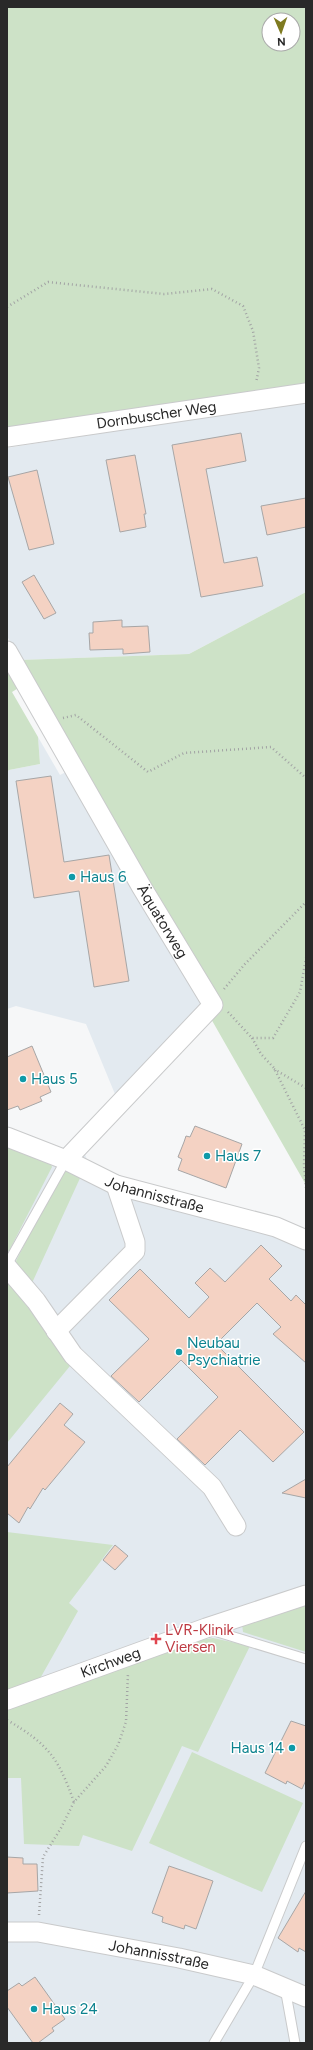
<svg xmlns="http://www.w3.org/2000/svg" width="313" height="2050" font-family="Figtree,sans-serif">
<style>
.built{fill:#e3eaf0}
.green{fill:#cde2c7;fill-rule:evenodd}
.building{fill:#f4d2c3;stroke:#a7a6a6}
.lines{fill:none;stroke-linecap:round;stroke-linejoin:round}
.service-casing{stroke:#c9cacb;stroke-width:11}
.minor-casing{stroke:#c9cacb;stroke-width:21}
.path{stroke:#a2a3a4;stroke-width:2.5;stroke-dasharray:1 3;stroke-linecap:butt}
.service{stroke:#fff;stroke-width:9}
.minor{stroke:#fff;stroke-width:19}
.culture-dot{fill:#0f9aa8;stroke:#fff;stroke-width:1.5}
.health-dot{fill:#e0444e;stroke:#fff;stroke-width:1.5}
.labels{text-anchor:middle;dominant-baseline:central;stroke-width:3;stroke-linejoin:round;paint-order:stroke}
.street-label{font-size:15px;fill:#292929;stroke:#fff}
.culture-label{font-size:15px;fill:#0d838f;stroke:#fff;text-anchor:start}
.health-label{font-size:15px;fill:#be3a42;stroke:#fff;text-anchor:start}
</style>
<rect width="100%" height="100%" fill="#f6f7f8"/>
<!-- built -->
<path class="built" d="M306,401v191l-117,62 -169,6 -13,-24v-188z
M38,737l22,38 8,-4 136,236 -87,92 -31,-75 -70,-18 -9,3v-237l2,-2 31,-6z
M7,1132l56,19 21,1 6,15 216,68v808h-299z"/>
<!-- green -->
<path class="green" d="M7,7h299v381l-299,45zM269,20h24v24h-24z
M306,592v593l-96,-168 -190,-357 169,-6z
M11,672l9,15 -8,5 26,45 2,27 -31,6 -2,2v-97z
M7,1143l43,18 2,6 -43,84h-2z
M64,1171l17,5 -49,107 -15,-16 -1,-6 42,-84z
M7,1281l50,63 13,22 -63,77z
M7,1532l106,13 -44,58 9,8 -41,73 -30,6z
M306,1603v49l-63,-20 -1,-8z
M213,1638l37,8 -52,106 -16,-6 -50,105 -49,-16 -4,11 -55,-2 -3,-66h-14v-69l181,-67z
M192,1752l111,51 -41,89 -113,-49z"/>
<!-- building -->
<path class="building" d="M241,433l5,28 -40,8 18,94 33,-6 6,29 -62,11 -29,-152z
M135,455l11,59h-2l2,13 -26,5 -14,-72z
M37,470l17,74 -25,6 -21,-73z
M306,498v29l-39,8 -6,-29z
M34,575l22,38 -12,6 -22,-37z
M122,620v7l26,-1 2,26 -27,2v-5l-33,1 -1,-17h4v-11z
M51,776l13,86 45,-7 20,126 -35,6 -15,-96 -45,7 -18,-117z
M32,1046l19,46 -11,5 2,4 -22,9 -2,-4 -11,4v-53z
M195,1126l47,18 -16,44 -48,-18 4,-11 -4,-2 6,-15 2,-6 4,1z
M261,1245l21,21 -13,13 22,22 5,-6 10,10v58l-33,-29 8,-7 -24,-24 -41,41 88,88 -31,30 -33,-32 -35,35 -28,-26 41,-42 -37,-37 -42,42 -28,-26 38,-37 -40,-39 31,-31 49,49 20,-21 -14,-14 15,-15 15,14z
M60,1403l13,11 -9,11 21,17 -40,48 -2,-2 -13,21 -2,-2 -9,16 -12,-10v-46z
M306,1479v19l-24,-5z
M115,1545l13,11 -13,14 -12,-10z
M291,1721l15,5v54l-4,9 -15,-8 -1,3 -21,-11z
M7,1857l16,1v6h14l1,27 -31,2z
M169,1866l44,15 -17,48 -11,-4 -1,4 -16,-5 -6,-2 1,-5 -11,-4z
M306,1891v61l-7,-4 -1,4 -20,-14z
M35,1977l30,42 -13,9 2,3 -16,12h-5l-26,-36v-16l12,-8 3,3z"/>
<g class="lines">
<!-- service casing -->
<g class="service-casing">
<path id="service" d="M7,1265l59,-105
M211,1630l95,29
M285,1988l10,55
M214,2043l40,-68 52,-129"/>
</g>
<!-- minor casing -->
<g class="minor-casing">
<g id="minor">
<path id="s1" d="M7,437l299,-44"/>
<path id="s2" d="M7,651l134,235 72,119 -147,155"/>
<path id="s3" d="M7,1137l59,23 50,25 160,42 30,13"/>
<path d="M7,1267l29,34 37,54 139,132 24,39"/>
<path d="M56,1331l79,-80v-9l-19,-57"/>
<path id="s4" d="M7,1700l199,-72 100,-33"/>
<path id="s5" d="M7,1932h31l141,26 75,17 52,22"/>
</g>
</g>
<!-- path -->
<path class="path" d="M7,307l41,-25 116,12 48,-5 31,17 10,25 6,37 -3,15
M63,718l13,-3 72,57 36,-19 87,-6 35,31
M224,989l21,-25 61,-62
M228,1012l24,26h21l27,-46 6,-34
M252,1038l9,16 13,14 31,62 -1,35 2,23
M274,1069l32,19
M7,1720c41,24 51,37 67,82
M39,1915l4,-58 18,-29 13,-26 32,-36 12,-21 8,-23 2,-49"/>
<!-- service -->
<use href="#service" class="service"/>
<!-- minor -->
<use href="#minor" class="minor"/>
</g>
<!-- markers -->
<g class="culture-dot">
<circle cx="72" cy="877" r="4"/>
<circle cx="23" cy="1079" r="4"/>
<circle cx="207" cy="1156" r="4"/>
<circle cx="179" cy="1352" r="4"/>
<circle cx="292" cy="1748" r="4"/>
<circle cx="34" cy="2009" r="4"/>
</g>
<path class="health-dot" d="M154 1633h4v4h4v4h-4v4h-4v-4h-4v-4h4z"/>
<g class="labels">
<!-- street labels -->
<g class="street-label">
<text stroke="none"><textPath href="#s1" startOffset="151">Dornbuscher Weg</textPath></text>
<text stroke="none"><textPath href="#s2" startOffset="312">Äquatorweg</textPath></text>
<text stroke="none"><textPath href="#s3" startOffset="159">Johannisstraße</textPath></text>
<text stroke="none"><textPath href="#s4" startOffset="110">Kirchweg</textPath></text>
<text stroke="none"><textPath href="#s5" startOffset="154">Johannisstraße</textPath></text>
</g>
<!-- culture labels -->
<g class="culture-label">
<text x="80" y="877">Haus 6</text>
<text x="31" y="1079">Haus 5</text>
<text x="215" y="1156">Haus 7</text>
<text x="187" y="1343">Neubau<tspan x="187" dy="17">Psychiatrie</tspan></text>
<text x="284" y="1748" text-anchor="end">Haus 14</text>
<text x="42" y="2009">Haus 24</text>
</g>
<!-- health labels -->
<g class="health-label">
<text x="165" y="1630">LVR-Klinik<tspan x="165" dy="17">Viersen</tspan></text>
</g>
</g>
<!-- border -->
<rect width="313" height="2050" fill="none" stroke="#292929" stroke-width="16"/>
<!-- north arrow -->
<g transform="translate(281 32) rotate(178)"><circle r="19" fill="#ffffff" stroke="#a9a9a9"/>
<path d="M0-3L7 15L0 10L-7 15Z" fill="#7e7a20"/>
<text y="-6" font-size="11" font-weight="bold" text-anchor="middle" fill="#292929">N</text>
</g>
</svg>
